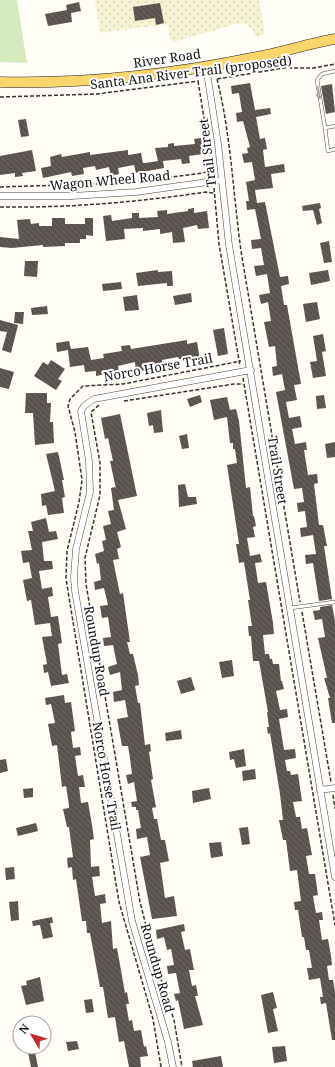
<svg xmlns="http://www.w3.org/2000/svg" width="335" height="1067" font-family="'Noto Serif',serif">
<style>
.farmland{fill:url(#farmland-dots)}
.grass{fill:#d5ebbd}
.building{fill:url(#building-back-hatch)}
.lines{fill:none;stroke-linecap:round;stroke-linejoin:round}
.lane-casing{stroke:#444;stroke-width:4}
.street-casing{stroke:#444;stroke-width:7}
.primary-casing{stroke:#222;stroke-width:11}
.path{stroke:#333;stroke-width:1.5;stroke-dasharray:4 2;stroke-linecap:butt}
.lane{stroke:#fff;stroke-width:3}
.street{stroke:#fff;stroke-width:6}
.primary{stroke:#f9d66b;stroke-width:10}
.oneway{stroke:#a0a0a0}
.labels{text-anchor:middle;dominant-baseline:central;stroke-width:4;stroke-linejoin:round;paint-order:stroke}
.street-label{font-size:13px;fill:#111;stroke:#fff}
</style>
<defs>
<pattern id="farmland-dots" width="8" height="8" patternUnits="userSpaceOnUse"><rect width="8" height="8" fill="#f6f3d4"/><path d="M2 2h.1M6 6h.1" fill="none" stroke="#d2cfb5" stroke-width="1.8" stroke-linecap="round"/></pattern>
<pattern id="building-back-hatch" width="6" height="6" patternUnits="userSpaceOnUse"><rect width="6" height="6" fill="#5a524d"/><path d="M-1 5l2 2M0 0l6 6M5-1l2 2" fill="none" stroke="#6d6662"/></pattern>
</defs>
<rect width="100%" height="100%" fill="#fffdf5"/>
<!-- farmland -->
<path class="farmland" d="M95,0h164l6,33 -8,5 -6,-10 -7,-5 -8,1 -62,18 -4,-3 -2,-15 -68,9z"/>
<!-- grass -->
<path class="grass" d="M0,0h17l10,63 -27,-1z"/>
<!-- building -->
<path class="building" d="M79,2l2,9 -10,2 1,9 -24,4 -3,-12 22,-4 -1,-5z
M160,3l4,20 -8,2 -1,-7 -20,3 -2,-14z
M250,83l5,27 15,-2 1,6 -15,3 4,22 5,-1 2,11 -4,1 2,17 19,-3 1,8 -14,2 2,14 -18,2 2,13 8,-1 15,75 8,-1 1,8 -8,2 3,19h3l14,79 -7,1 3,15 -11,2 3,16 11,-2 2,11 -10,2 3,15 11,-2 1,8h-3l4,25 9,-1 1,9 -4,1 5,41h4l4,21h-3l8,53 -13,2 -6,-38 -7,1 -1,-9 11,-1 -3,-19 -12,2 -1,-9 7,-1 -2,-16 -7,1 -1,-9 7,-1 -2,-14 -8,1 -18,-97 9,-2 -3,-16 -9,2 -1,-9 5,-1 -2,-20 -6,1 -5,-25 7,-1 -3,-19 -7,2 -2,-9 11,-2 -3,-19 -11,2 -2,-10 10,-1 -3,-17 -9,1 -1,-9 10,-1 -6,-30 -8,1 -1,-9h3l-3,-19 9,-2 -3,-18 -8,1 -2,-9 6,-1 -1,-5 3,-1 -7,-26 -6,1 -1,-9 6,-1 -3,-19 -7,1 -1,-8z
M332,84l3,28 -9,2 -5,-28z
M26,119l3,17 -8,1 -3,-17z
M201,138l2,16 -14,2 1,7 -8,1 -1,-5 -18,2 1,7 -28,5 -2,-8 -16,3 1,6 -8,2 -2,-9 -13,3 -1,-4 -12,2 1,6 -12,2 -1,-4 -28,6 -2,-10 10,-2 -1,-9 11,-3 1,3 28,-5v3l38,-5v5l13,-2 2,10h2l13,-2 -3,-13 13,-1v-3l6,-1v3l21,-2 -1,-5z
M32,150l4,21 -14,2 1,3 -8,1v-4l-15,2v-19z
M320,203l1,5 -2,1 3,14 -5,2 -4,-15 -10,1 -1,-5z
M194,208v5l13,-2 2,17 -11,1 -1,-4 -14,3 2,14 -12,1 -1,-11 -12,2v-5l-17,2v-3l-19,1 1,10 -19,2 -3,-25 8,-1 1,6 20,-3v-5h7v5l19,-1 -1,-6 10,-1v4l21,-3v-2z
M52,218h13v6h20v-6h8v18l-7,-1v4h-6v4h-15v3l-22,1v-2l-31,3 -12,-1v-10l19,2 -2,-19 13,-1 1,5 8,-1v3h13z
M329,241l3,21 -8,1 -4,-20z
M25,261h13l-1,16 -13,-1z
M158,270v2l14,-1 1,15h-6v-3l-29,3 -2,-13z
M328,270l2,11 -19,4 -2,-12z
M121,282l1,7 -19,2 -1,-7z
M191,293l1,9 -17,3 -2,-9z
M137,295l2,15 -14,1 -2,-14z
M317,302l3,17 -14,3 -3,-18z
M47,306l1,8 -16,1 -1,-7z
M15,312h9l-1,12 -9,-1z
M0,320l18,5 -7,28 -9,-3 5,-18 -7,-1z
M224,328l4,26 -10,2 -5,-26z
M323,334l3,17 -4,1 4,24 -13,2 -3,-16 7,-1 -4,-25z
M187,340v4l10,-2 3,18 -8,2 -1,-4 -12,1 -1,-2 -16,3 1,7 -27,5 -1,-10 -17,4 1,8 -8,2 -1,-3 -14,3v-5l-11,1 -1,-7 -14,2 -2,-17 -11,2 -1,-9 13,-2 2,8 17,-2 3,13 13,-2 -1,-4 19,-3 -1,-5 9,-1 1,4z
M51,360l14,9 -7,10 4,2 -6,9 -22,-14 9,-14 5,3z
M0,368l14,4 -5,17 -9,-2z
M26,393h21v10h4l-1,19h3l1,21 -19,2 -2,-32h-8z
M200,395l2,7 -12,5 -3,-8z
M324,395l2,13 -9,1 -1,-13z
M227,397l3,13 6,-1 3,12 7,67 4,-1 3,29h1l2,10 -3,1 2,10 -8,1 3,18 10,-2 2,8 -7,1 3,20 8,-1 7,41 1,11 -11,1 2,19h4l1,5h2l1,5h6l2,17h1l2,8 -8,2 4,19 7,-1 1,8 -9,2 5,31 11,-1 1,9 -11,2 2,11h3l1,4 7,-1 4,27 -9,1 3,15h4l2,12 5,-1 5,27 -6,1 3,18h6l3,21 -5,1 3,17 6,-1 1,8h-4l3,20 6,-1 3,17 1,9 -5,1 2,14h4l2,12v48h-3l-6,-37 -5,1 -1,-7h3l-3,-19 -11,2 -2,-12h5l-3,-18h-3l-2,-13h-2l-4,-27h-3l-1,-8 7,-1 -4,-31 -7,1 -4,-31h-3l-4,-20h4l-3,-26 -10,-61 -2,1 -1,-7h2l-2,-15h1l-9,-51h-6l-2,-25h-2l-1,-10h4l-4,-26h2l-6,-38 -5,1 -3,-19h3l-12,-79 10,-2 -2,-14h-2v-6h-3l-3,-26 -13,3 -4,-20z
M161,410l2,22 -9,1 -1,-8 -4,1 -2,-13z
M120,414l17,82 -19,4 8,29 -9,3 4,15 -4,2 2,10 -6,1 7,34 3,-1 7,49h-3l3,12h3l5,21 1,10 -4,1 3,17h2l5,42 5,-1 1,7 -2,1 4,27 -2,1 5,27 -4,1 2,11h3l4,21h4l4,21 -9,2 5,35 9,-2 3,20 -25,3 -12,-62 10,-2 -3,-18 -10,2 -1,-10 5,-1 -3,-18h-2v-3h-4l-1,-5 6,-1 -3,-19 -6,2 -2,-9 6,-1 -2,-16 -2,-12h-6l-5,-27 11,-2 -3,-17 -11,2 -1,-10 9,-2 -2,-18 -10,3 -2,-8 9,-3 -4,-19 -9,1 -1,-8 8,-1 -3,-20 -6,1 -2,-12 8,-1 -4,-17 -9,2 -1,-8 7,-2 -2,-17 -2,1 -2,-10 9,-3 -2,-10 4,-1 -3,-14 8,-2 -3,-13 6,-1 -3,-22 4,-1 1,2 -6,-28h3l-5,-23 -3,1 -4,-21z
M187,434l2,14 -7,1 -3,-13z
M335,442v15l-8,1 -2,-14z
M58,452l6,28h-2l3,17 -3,1 2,15 -16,2 -2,-10 -4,1 -1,-12 14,-3 -9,-37z
M185,484l3,13h8l1,7 -18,3 -1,-22z
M46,518l3,14 7,-1 2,8 -16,3 2,19h8l1,8 -14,2 3,18 10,-2 1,9 -5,1 3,20 7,-1 4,27 -4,1 4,31 5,-1 2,9 -18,3 -3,-14 -4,1 -1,-8 4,-1 -5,-27 10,-1 -2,-13 -15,2 -4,-25 -4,1 -4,-21 9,-2 -3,-16 -6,1 -2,-12 11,-1 -4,-19h5l-2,-9z
M332,605l3,16v102h-3l-4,-25h2l-6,-20h3l-9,-40 7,-1 -3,-18 -7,1 -2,-9 7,-1v-3z
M232,660l2,16 -12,2 -3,-16z
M191,677l4,13 -14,4 -4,-13z
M64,695l1,8 6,-1 4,29 -4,1 2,16 7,-1 1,8 -6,1 3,20 5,-1 2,12h-6l2,16 7,-1 4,23 2,14 -4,1 1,27 8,-1 1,10 -8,1 3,19 10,-2 1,9 -6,1 2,19 9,-2 2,28 4,-1 8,45 2,-1 2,12h-3l3,17 3,-1 2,11 7,-1 3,17 2,-1 2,10 -8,1 1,10h-12l-5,-26 -5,1 -4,-25 -7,1 -5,-31h-3l-10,-54h-3l-1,-12h-4l-6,-42 -3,1 -1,-13 -4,1 -1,-10 6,-1 -4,-30h-2l-4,-18 6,-1v-3l-3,-19 -4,1 -5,-42 -5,1 -4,-22 7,-1 -4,-19 -5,1 -1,-7z
M181,730l1,9 -16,2 -1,-8z
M244,749l2,17 -10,2 -2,-9 -4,1 -1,-8z
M6,759l2,12 -8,2v-13z
M255,769l1,10 -13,2 -1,-10z
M33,788v9l-9,1 -1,-9z
M209,788l2,11 -18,4 -1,-12z
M36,823l2,8 -20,5 -2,-8z
M248,827l2,17 -8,1 -3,-17z
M221,842l2,14 -12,2 -2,-15z
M14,867l1,12 -9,1 -1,-12z
M18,901l1,19 -8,1 -2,-19z
M52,917l1,6h-3l3,14 -10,2 -3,-14 -7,1 -1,-5z
M184,924l1,7 -4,1 4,18 5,-1 4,21h-5l3,16 4,-1 2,11h-3l8,29 -19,4 -6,-29 -2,1 -2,-7 6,-1 -4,-20 -8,1 -1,-8 7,-1 -3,-16 -4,1 -3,-13 -7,2 -1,-9z
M40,977l4,24 -18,4 -5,-19 6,-1 -1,-4z
M273,992l4,16 -4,1 5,22 -10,2 -7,-38z
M92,999l2,13 -8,1 -2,-13z
M77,1041l2,8 -11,2 -2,-9z
M285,1046l2,15 -13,2 -2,-16z
M27,1047h7l4,20h-7z
M221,1056l2,11h-30l-1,-6z"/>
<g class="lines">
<!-- lane casing -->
<g class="lane-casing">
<path id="lane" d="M335,126l-10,2 3,23 7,-2
M325,128l-8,-48 5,-6 13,-3
M290,608l45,-6"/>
</g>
<!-- street casing -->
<g class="street-casing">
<path id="street" d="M206,66l12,78 11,101 106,632
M0,196h72l64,-4 86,-12
M320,790l15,-2
M173,1067l-5,-25 -36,-121 -57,-330 -1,-14 2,-28 14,-57 -1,-31 -8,-50 3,-5 10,-7 157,-29"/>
</g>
<!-- primary casing -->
<g class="primary-casing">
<path id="primary" d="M0,82c84,2 169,-7 252,-24 28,-5 55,-14 83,-19"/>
</g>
<!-- path -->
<path class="path" d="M217,79c14,56 16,114 24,172l59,351
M217,79l67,-11h30l21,-4
M198,81l15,93
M0,97l97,-3 102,-13
M0,187l123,-4 80,-10 7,-3 2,-3
M214,188l5,56 21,122
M0,207c69,1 138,-5 206,-15l8,1
M243,378l92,547
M124,401l110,-17h9
M99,405l-8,7 9,51v32l-15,63 1,26 54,318 14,55 20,63 8,47
M302,612l29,170
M333,795l2,14
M161,1067l-8,-48 -34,-117 -53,-323 1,-28 12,-49 3,-22 -7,-48 -7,-26 2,-7 13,-13 40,-2 118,-23"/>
<!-- lane -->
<use href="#lane" class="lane"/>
<!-- street -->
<use href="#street" class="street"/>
<!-- primary -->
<use href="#primary" class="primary"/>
</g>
<!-- one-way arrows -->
<defs><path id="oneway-shaft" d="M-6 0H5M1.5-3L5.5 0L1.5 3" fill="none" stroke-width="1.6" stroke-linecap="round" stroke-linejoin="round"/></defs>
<use class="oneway" href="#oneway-shaft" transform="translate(319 93) rotate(80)"/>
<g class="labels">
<!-- street labels -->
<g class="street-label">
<text transform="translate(167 58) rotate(-8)">River Road</text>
<text transform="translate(191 72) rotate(-7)">Santa Ana River Trail (proposed)</text>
<text transform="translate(207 153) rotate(-97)">Trail Street</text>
<text transform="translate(110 180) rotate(-5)">Wagon Wheel Road</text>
<text transform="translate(158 367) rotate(-10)">Norco Horse Trail</text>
<text transform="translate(278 470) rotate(81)">Trail Street</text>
<text transform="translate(97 651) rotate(80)">Roundup Road</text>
<text transform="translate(107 776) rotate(80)">Norco Horse Trail</text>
<text transform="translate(158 968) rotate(74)">Roundup Road</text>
</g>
</g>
<!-- north arrow -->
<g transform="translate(32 1035) rotate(308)"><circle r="19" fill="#ffffff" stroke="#a0a0a0"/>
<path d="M0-3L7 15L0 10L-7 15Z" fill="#c4262e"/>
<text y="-6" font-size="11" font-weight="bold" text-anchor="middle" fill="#111111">N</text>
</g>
</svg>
